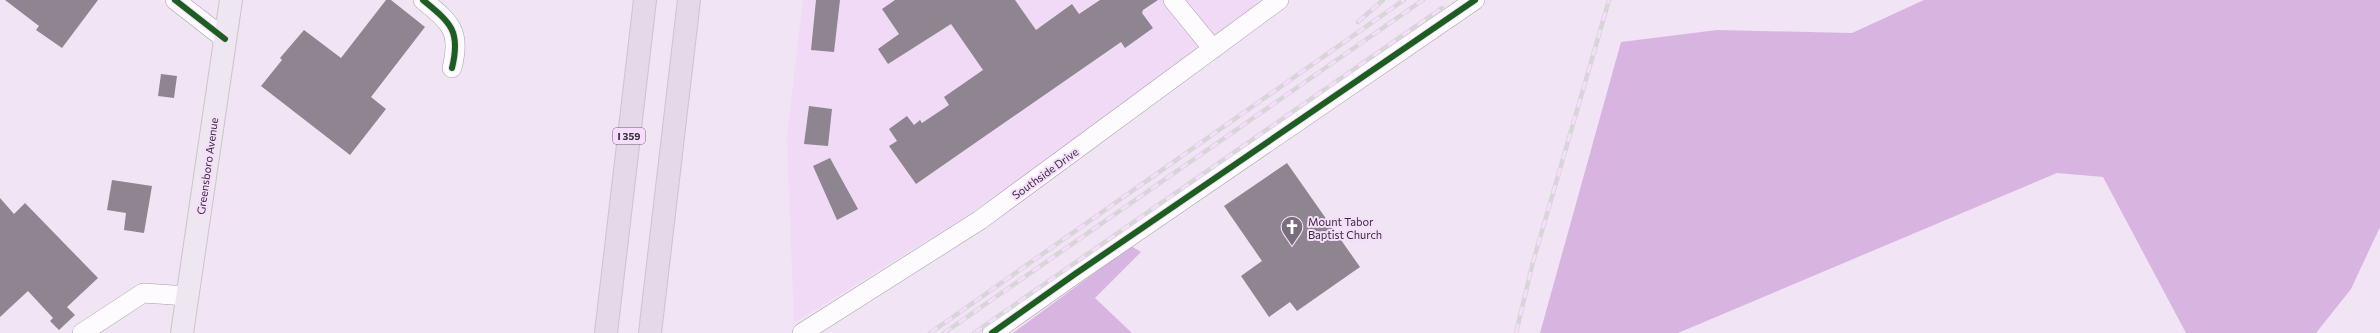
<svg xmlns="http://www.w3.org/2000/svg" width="2380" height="333" font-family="Commissioner,sans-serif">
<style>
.built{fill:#f0daf6}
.forest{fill:#d8b5e1}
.building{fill:#8e8590}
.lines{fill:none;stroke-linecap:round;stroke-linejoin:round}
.minor-casing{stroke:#a79eaa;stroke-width:20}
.major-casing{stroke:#cbc4cc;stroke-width:24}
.highway-casing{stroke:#cbc4cc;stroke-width:24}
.minor{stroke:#fdfbfd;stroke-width:19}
.major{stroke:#eee6f1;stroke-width:22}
.highway{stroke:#e5d8e8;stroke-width:22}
.rail-casing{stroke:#d8d5d9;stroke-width:4.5}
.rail{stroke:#f5ddfb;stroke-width:3;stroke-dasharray:9;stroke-linecap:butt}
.cycleway-casing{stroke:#f5ddfb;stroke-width:8}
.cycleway{stroke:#1b5e20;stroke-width:6}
.labels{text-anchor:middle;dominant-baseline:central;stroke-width:4;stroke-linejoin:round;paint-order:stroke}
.shield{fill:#f5ddfb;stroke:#716274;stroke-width:1}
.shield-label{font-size:10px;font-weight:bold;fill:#382e3a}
.street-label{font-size:11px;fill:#382e3a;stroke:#f5ddfb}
.poi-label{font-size:11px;fill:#382e3a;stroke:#f5ddfb;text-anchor:start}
</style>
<rect width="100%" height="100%" fill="#f1e4f4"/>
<!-- built -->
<path class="built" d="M803,0h478l-310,213 -177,110 -7,-186z"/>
<!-- forest -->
<path class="forest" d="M1924,0h456v227l-29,62 -35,44h-130l-83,-156 -46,-4 -379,160h-138l81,-291 96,-12 135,3z
M1131,246l10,6 -46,46 37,35h-119z"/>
<!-- building -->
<path class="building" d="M5,0h93l-36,48 -26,-18 3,-4z
M386,0h5l34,27 -54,70 15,12 -36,46 -89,-69 21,-26 -2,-2 24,-28 37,28z
M816,0h24l-6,52 -23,-2z
M895,0h120l21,30 36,-26 7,10 21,-14h58l-15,10 -1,3 11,15 -28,20 -4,-6 -205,142 -27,-38 8,-5 -8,-12 18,-13 7,9 6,-5 2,3 27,-18 -5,-8 39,-27 -32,-46 -63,40 -10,-15 21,-15 -17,-25z
M161,74l16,2 -3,22 -16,-2z
M809,106l23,3 -4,37 -24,-2z
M830,158l28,51 -21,11 -24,-54z
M1287,163l73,104 -63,44 -7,-9 -21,15 -28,-41 21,-15 -38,-55z
M112,180l40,6 -8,47 -20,-3 2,-17 -19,-3z
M0,198l14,16 11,-11 73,75 -31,29 8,8 -16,15 -9,-9 3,-3 -25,-27 -28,26z"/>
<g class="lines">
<!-- minor casing -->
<g class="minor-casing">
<path id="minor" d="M175,0l50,39
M423,0c28,23 38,31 29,68
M1173,0l40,49
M82,333l61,-40 45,3
M802,333l178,-113 299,-220
M992,333l83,-59 400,-274"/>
</g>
<!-- major casing -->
<g class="major-casing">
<path id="major" d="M182,333l49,-333"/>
</g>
<!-- highway casing -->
<g class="highway-casing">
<path id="highway" d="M606,333l39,-333
M650,333l39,-333"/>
</g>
<!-- minor -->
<use href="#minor" class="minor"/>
<!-- major -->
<use href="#major" class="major"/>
<!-- highway -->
<use href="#highway" class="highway"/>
<!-- rail casing -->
<g class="rail-casing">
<path id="rail" d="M1358,22l25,-22
M930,333l474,-333
M944,333l479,-333
M974,333l468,-325
M1516,333l17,-71 76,-262"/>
</g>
<!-- rail -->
<use href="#rail" class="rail"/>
<!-- cycleway casing -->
<g class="cycleway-casing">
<path id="cycleway" d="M175,0l50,39
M423,0c28,23 38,31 29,68
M992,333l83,-59 400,-274"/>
</g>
<!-- cycleway -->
<use href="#cycleway" class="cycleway"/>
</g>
<!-- icons -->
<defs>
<g id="church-pin" transform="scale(1.15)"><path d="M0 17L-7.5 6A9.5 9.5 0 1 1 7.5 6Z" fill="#796e7b" stroke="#f5ddfb"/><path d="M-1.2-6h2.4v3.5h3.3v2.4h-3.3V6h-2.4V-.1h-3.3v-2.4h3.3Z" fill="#fff"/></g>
</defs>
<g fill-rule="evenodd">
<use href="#church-pin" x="1292" y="227"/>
</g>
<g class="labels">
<!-- shield labels -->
<rect class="shield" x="613" y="128" width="32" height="16" rx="3"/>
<g class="shield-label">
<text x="629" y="136">I 359</text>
</g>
<!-- street labels -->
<g class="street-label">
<text transform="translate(207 166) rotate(-82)">Greensboro Avenue</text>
<text transform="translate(1045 173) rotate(-36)">Southside Drive</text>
</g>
<!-- poi labels -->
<g class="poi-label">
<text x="1308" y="221">Mount Tabor<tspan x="1308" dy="13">Baptist Church</tspan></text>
</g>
</g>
</svg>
